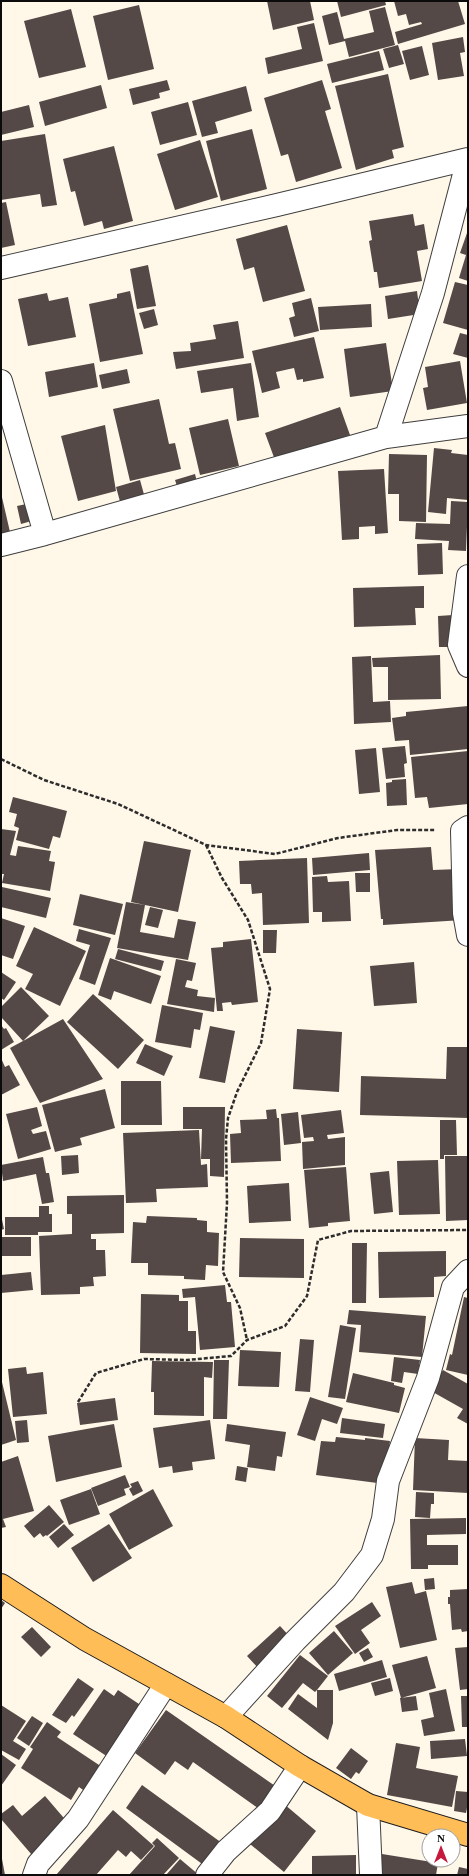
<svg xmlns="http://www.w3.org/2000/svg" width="469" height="1876" font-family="Georgia,serif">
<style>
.building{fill:#544946}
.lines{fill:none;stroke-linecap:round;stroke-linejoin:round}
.minor-casing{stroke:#3e3e3e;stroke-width:24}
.major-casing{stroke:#1c1c1c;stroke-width:24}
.path{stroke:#2d2d2d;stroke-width:2.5;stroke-dasharray:4 2;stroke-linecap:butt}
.minor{stroke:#fff;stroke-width:22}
.major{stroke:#ffbd58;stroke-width:22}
</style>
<rect width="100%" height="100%" fill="#fff7e8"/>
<!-- building -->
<path class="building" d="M267,1h43l4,19 -41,10z
M337,1h48l1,4 -45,12z
M394,1h64l7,23 -67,20 -3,-12 27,-8 -1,-2 -12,3 -3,-11 -8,2z
M139,5l15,64 -46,11 -15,-64z
M385,7l10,38 -46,12 -4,-16 -16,4 -7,-29 15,-4 7,27 30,-7 -5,-21z
M71,9l15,58 -47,11 -15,-57z
M314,23l9,38 -55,13 -3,-16 37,-9 -5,-22z
M463,37l2,15 -5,1 4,23 -26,4 -6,-37z
M398,45l6,19 -15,4 -6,-19z
M422,46l7,29 -19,5 -8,-29z
M379,51l5,19 -52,13 -5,-19z
M388,74l16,73 -12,3 2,8 -38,12 -21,-84z
M167,80l3,10 -11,3 1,5 -27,7 -4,-16z
M322,80l9,29 -6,2 17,57 -46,14 -8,-28 -7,2 -17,-58z
M101,85l6,23 -62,18 -6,-24z
M246,86l6,25 -37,11 3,11 -16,4 -10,-36z
M188,102l9,33 -37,10 -9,-33z
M29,105l5,22 -33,8v-23z
M252,129l15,60 -46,12 -15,-60z
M45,134l12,71 -15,2 -2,-13 -39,6v-59z
M200,140l18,57 -43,13 -18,-56z
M114,146l19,75 -29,8 -2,-8 -18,5 -9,-35 -4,1 -8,-33z
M6,202l9,43 -14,3v-45z
M413,214l2,12 9,-2 4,25 -11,2 5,30 -43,7 -2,-16h-3l-5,-31 3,-1 -3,-19z
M287,225l18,66 -42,11 -9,-35 -10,3 -8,-31z
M467,233l1,1v47l-9,-3 7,-23 -6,-2z
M148,265l8,41 -19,3 -7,-40z
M455,282l13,3v45l-25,-7z
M130,291l13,63 -43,8 -11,-58 28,-6v-4z
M417,291l3,23 -32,5 -3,-23z
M47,293l2,8 19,-4 8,40 -48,9 -10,-47z
M311,298l8,33 -25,6 -5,-19 6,-2 -3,-13z
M371,304l1,23 -52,3 -2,-23z
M154,309l4,16 -14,4 -5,-16z
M238,321l6,37 -68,11 -3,-17 18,-1 -1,-8 26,-4 -3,-14z
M460,333l8,2v23l-15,-4z
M314,337l10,41 -21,4v-3l-6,1 -3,-12 -18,4 4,16 -18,5 -10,-42z
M386,343l7,48 -43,6 -6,-48z
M460,361l7,42 -40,7 -4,-22 5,-1 -3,-20z
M94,363l4,24 -49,10 -4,-25z
M251,363l8,54 -22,4 -4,-33 -32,5 -4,-22z
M127,369l3,14 -28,6 -3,-14z
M159,399l10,45 6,-1 6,26 -51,12 -17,-72z
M340,407l10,28 -75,25 -10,-27z
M228,419l11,47 -39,9 -11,-47z
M105,425l11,66 -38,10 -17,-65z
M434,448l18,2 -1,3 17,2v45l-21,-2 -1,16 -18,-2z
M389,454l38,1 -1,67 -27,-1v-27h-11z
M384,469l4,64 -13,1v-8l-16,1v12l-17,1 -4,-69z
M195,474l3,12 -19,6 -4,-12z
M140,480l5,18 -24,7 -5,-18z
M1,493l9,39 -9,2z
M451,501l17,1 -2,49 -18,-1 1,-9 -34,-2 1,-16 34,1z
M31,503l4,17 -14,4 -4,-18z
M442,543l1,31 -25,1 -1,-31z
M424,586v22h-9l1,17 -62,2 -1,-39z
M453,615l1,32h-15l-1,-31z
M440,655l1,44 -53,1v-33h-15l-1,-9z
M371,656l2,46 17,-1 1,21 -37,2 -2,-67z
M468,706v43l-58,6 -1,-15 -14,1 -3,-23 14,-2v-4z
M405,746l2,17 -3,1 1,13 -19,2 -4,-31z
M376,748l4,44 -21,2 -4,-44z
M468,751v53l-39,4 -2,-11 -12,1 -4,-41z
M406,779l1,26 -20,1 -1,-23 6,-1v-2z
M13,797l54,14 -7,27 -7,-2 -4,13 -33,-9 3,-12 -5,-2 3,-12 -8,-2z
M1,829l15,2 -6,24 6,1 2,-10 33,5 -2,10 6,1 -5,29 -48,-8 2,-9h-3z
M144,841l47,9 -13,62 -47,-10z
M431,847l2,23 26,-1 4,51 -80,5v-6h-2l-6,-69z
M369,853l1,17 -57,5 -1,-17z
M307,858l2,65 -46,2 -1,-32 -10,1 -1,-10h-11l-1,-23z
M355,873h15v19h-14z
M327,876l1,6 21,-1 2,40 -29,1v-10h-9l-1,-35z
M2,887l49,11 -5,20 -45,-11z
M80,894l43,10 -8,31 -42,-10z
M126,902l19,3 -5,27 34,6 4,-19 18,3 -8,38 -71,-12z
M150,907l13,3 -5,18 -13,-3z
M1,918l24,8 -12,33 -12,-4z
M34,927l52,24 -26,55 -35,-17 8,-15 -17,-8z
M79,929l32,9 -16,47 -16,-6 11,-34 -14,-4z
M263,930h14l-1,23h-13z
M251,939l7,63 -26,3 -1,-3 -9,1 1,8h-6l-6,-63 12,-1v-5z
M118,949l46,12 -3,10 -46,-12z
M110,958l51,18 -10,28 -37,-13 -3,9 -13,-5z
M176,959l20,4 -4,18 -5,-1 -2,7 13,3 -1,6 18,2 -1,14 -47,-8z
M414,962l3,41 -43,3 -4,-40z
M1,972l15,10 -12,18 -3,-2z
M21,987l28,29 -26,25 40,-22 40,60 -63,24 -30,-55 13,-7 -22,-24v-10z
M93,994l51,46 -26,29 -51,-47z
M162,1005l41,8 -3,17 -6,-1 -3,19 -36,-6z
M1,1025l3,4 2,-1 8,14 -13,8z
M210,1026l25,5 -10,52 -26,-5z
M297,1029l45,3 -3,60 -46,-3z
M145,1044l28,12 -9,20 -28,-13z
M447,1047h21v71l-108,-3 1,-39 85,3z
M1,1058l4,9 4,-2 11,20 -19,10z
M121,1081h40l1,44h-41z
M105,1089l10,39 -35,10 2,7 -27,7 -13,-47z
M37,1107l5,19 -11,4 2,4 13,-3 5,18 -33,10 -12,-45z
M183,1107h42l-1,70 -14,-1v-17h-9l1,-30h-19z
M276,1109l1,9h2l2,43 -50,2 -1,-29 11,-1 -1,-13 27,-1 -1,-9z
M341,1110l3,23 -17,2 1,4 17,-2v28l-42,4 -1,-27 12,-1 -1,-4 -9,1 -3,-23z
M298,1112l3,31 -17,2 -3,-31z
M440,1120h16l1,35h-13v4h-4z
M199,1130l2,35 6,-1 1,23 -52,2 1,13 -31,1 -3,-70z
M78,1155l1,18 -17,2 -1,-19z
M445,1156h23v64l-22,1z
M43,1157l3,16h3l5,29 -12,2 -6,-30 -33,7 -2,-16z
M438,1160l2,54 -41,1 -2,-54z
M346,1167l4,54 -22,2v3l-19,2 -5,-58z
M389,1171l4,41 -19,2 -4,-41z
M289,1183l2,38 -42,2 -2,-37z
M124,1195v38l-33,1v5h5v11h9l1,26 -13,1 1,9 -14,1v7l-39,1 -2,-59 33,-2v-20h-5v-18z
M39,1206h10v8h3v18h-14v3h-33v-18h34z
M1,1215l3,14 -3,1z
M147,1216l50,2v2l10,1v11l12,1 -1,33 -12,-1 -1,15 -21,-1v-3l-36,-1v-12h-17l2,-41 13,1z
M1,1237h30v19h-30z
M240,1238l64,1v39l-65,-1z
M352,1243h15l-1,60h-14z
M446,1251v25l-12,1v20l-55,1 -1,-46z
M31,1272l2,18 -32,3v-18z
M225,1285l2,17h4l4,45 -35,3 -5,-53 -12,1 -1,-9z
M141,1294l38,1v6h9v30h8v23l-56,-1z
M464,1297l4,1v77l-22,-5 4,-16 2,1z
M349,1310l77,6 -4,41 -63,-5 2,-27 -14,-1z
M340,1325l16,3 -11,71 -17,-2z
M300,1339l14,1 -4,52 -15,-1z
M240,1350l41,2 -2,35 -41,-1z
M394,1357l26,3 -2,14 -14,-2 -2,11 -11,-2z
M214,1360h15l-2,59h-14z
M152,1361l61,1 -1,16 -8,-1v39l-50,-1v-23h-3z
M26,1367l1,7 16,-2 4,42 -34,3 -5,-48z
M443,1370l25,14v40l-11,-6 6,-9 -32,-18z
M353,1373l41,10v2l11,3 -6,25 -53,-11z
M1,1378l15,62 -15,5z
M310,1397l33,11 -6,16 -15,-5 -7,22 -18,-6z
M115,1398l3,22 -38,5 -3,-22z
M342,1418l43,6 -2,14 -43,-5z
M27,1420l2,22 -12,1 -2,-22z
M210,1420l5,39 -23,3 1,8 -20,3 -1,-7 -13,2 -6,-40z
M114,1424l8,43 -66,15 -8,-46z
M227,1424l59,8 -4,25 -5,-1 -2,15 -28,-4 3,-22 -25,-4z
M336,1437l29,3v-2l25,3 -5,43 -69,-9 5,-34 14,1z
M415,1438l34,2 -1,20 20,1v32l-55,-3z
M18,1456l16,55 -31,8 3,8 -5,1v-66z
M237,1466l11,2 -2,14 -11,-2z
M125,1475l5,12 -6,2 2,6 -28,11 -7,-18z
M138,1481l5,10 -10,5 -4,-7 3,-2 -2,-3z
M91,1489l9,25 -31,11 -9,-25z
M153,1489l20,37 -44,24 -20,-36z
M416,1492l18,1v11h-3l-1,14 -15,-1z
M49,1505l15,17 -17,14 -1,-1 -3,2 -3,-4 -6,5 -10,-12z
M466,1518v16l-39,1v10h31v20h-30v4h-17l-1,-50z
M64,1524l10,11 -16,13 -9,-11z
M109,1524l23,34 -39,24 -22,-34z
M434,1578l1,11 -10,1 -1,-11z
M412,1582l3,12 11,-3 11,49 -37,8 -14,-61z
M468,1589v42l-6,1 -1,-3 -9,1 -2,-26h-2v-7h2v-7z
M1,1600l4,3 -4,6z
M372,1602l9,14 -20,14 9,13 -15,11 -20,-28z
M280,1626l12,13 -33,30 -12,-13z
M32,1627l19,20 -10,10 -20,-20z
M334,1631l19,22 -25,22 -19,-22z
M468,1647v42l-8,1 -5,-42z
M368,1648l5,9 -9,5 -5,-9z
M300,1655l28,21 -11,14h16v33l-5,17 -40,-31 10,-15 19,14v-18l-2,2 -12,-9 -21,25 -15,-12z
M427,1656l9,32 -35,10 -9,-33z
M382,1660l5,17 -48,14 -5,-17z
M78,1678l16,11 -20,28 -2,-2 -6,8 -14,-8z
M390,1678l3,13 -18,5 -4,-13z
M104,1689l10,7 4,-6 24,16 -34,51 -35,-23z
M446,1689l9,42 -31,5 -3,-16 13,-3 -5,-24z
M416,1696l2,14 -16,2 -2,-14z
M461,1696h7v31h-6z
M1,1705l25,16 -13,20 13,8 -7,11 -18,-10z
M166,1710l112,78 -16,23 -69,-49 -5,8 -13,-9 -10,14 -30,-22z
M32,1716l11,7 -14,23 -12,-8z
M47,1722l14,10 -4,5 45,30 -16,25 -7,-5 -8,13 -50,-32 12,-19 -3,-2z
M465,1739l2,17 -36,3 -1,-18z
M396,1743l24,4 -4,21 42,8 -6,31 -65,-12z
M351,1748l17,13 -9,13 -3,-2 -5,7 -15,-11z
M1,1754l15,11 -15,21z
M142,1785l84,61 -17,23 -83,-61z
M456,1791l12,1v16h-1l-1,5 -12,-2z
M45,1796l24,28 -37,31 -31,-36v-5l12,-9 9,11z
M284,1804l32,27 -32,41 -34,-28z
M113,1810l41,36 -13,14 -10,-9 -5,6 -8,-7 -22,25h-40z
M157,1838l22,20 -16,17h-34l26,-29 -3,-3z
M382,1854l56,9 -2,12h-57z
M356,1855v20h-44v-19z
M1,1859h1l3,16h-4z
M180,1859l19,16h-33z
M459,1867l9,2v6h-11z"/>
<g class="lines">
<!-- minor casing -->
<g class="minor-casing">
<path id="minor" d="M1,268l276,-63 191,-46
M1,381l44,153
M386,437l47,-144 35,-134
M1,545l44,-11 341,-97 82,-11
M468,576l-9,69 9,21
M468,827l-6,4 2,82 4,22
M226,1717l69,-76 49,-49 28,-37 11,-36 5,-38 40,-103 25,-91 15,-16
M368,1805l3,70
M34,1875l4,-11 40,-45 88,-135
M207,1875l19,-24 44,-40 30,-45"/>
</g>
<!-- major casing -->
<g class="major-casing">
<path id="major" d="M1,1585l84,54 141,78 74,49 68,39 100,30"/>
</g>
<!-- path -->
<path class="path" d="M1,759l43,21 74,24 88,41 69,9 63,-16 59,-8h39
M206,845l16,33 26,42 22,69 -9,54 -24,49 -9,26 -2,21 1,64 -4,69 17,36 7,32
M78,1402l18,-29 48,-14 43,1 44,-4 16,-16 38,-14 22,-30 11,-56 33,-9 117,-1"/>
<!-- minor -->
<use href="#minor" class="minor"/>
<!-- major -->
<use href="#major" class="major"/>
</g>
<!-- border -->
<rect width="469" height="1876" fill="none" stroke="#0b0b0b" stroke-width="4"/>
<!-- north arrow -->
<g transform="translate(441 1848)"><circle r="19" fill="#ffffff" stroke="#9d9d9d"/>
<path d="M0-3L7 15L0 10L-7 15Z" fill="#c5183a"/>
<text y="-6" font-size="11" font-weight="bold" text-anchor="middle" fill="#0b0b0b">N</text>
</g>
</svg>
